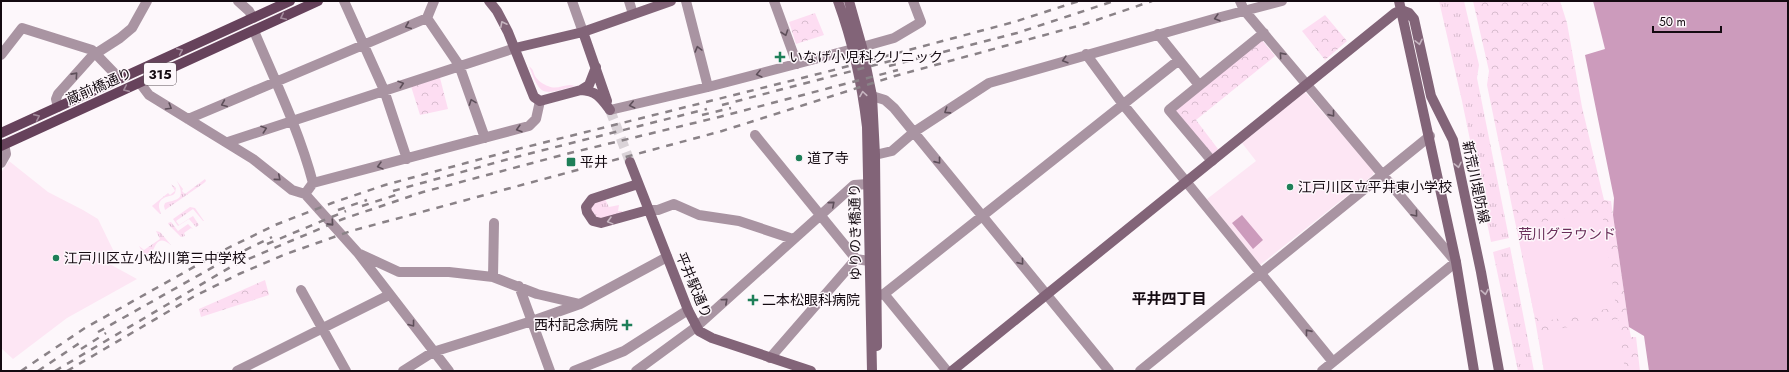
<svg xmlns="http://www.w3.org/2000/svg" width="1789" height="372" font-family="Jost,'Noto Sans JP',sans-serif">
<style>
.built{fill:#fde6f4}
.grass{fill:url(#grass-tufts)}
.park{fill:url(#park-crowns)}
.garden{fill:#fdddf2}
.water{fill:#cc9bbc}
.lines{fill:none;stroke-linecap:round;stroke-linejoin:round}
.secondary-tunnel{stroke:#dad3d8;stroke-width:10;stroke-dasharray:10 5;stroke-linecap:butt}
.street{stroke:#a994a2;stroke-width:10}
.secondary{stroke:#826478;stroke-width:10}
.primary{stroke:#66425b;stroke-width:10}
.rail{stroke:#8a8287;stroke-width:2.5;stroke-dasharray:7 7;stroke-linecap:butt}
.oneway{stroke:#a28a9b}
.oneway2{stroke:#5e4f5a}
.oneway3{stroke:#c6b5c0}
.poi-dot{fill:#1e7f58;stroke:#fdf7fb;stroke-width:1.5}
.labels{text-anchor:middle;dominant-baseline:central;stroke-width:3;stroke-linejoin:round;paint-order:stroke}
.shield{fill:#fdf7fb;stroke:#5a5157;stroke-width:1}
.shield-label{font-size:13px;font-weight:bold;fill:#140a11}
.poi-label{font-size:14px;fill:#140a11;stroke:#fdf7fb;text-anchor:start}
.street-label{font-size:14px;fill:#140a11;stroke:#fdf7fb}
.park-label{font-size:14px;fill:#6a2f5a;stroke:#fdf7fb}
.neighbourhood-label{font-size:15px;font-weight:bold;fill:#140a11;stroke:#fdf7fb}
</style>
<defs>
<pattern id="grass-tufts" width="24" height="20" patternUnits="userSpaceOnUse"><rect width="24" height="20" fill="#fdddf2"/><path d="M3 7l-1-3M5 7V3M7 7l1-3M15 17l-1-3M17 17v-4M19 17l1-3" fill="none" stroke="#d8bcce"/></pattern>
<pattern id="park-crowns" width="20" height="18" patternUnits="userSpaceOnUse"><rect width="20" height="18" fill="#fdddf2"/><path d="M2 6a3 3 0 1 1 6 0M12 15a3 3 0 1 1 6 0" fill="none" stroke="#d8bcce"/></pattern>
</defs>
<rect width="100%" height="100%" fill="#fdf7fb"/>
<!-- built -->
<path class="built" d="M1305,92l69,79 -1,4 -113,90 -53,-66 49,-38 -14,-18z
M9,161l39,31 35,18 15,9 17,35 -9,8 31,17 -70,39 -54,41 -12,-11v-175z"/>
<!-- grass -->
<path class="grass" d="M1439,1h25l15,64 -2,13 32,160 -18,4 -29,-141z
M529,66c5,4 4,6 6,10 2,4 9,9 13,10 10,5 18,-4 27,0 -31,8 -34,13 -46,-20z
M205,179l1,2 -2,2 -39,27 -1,-4 1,-3c4,-2 6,-1 10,-3 10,-3 5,-14 1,-20l7,9 -1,2 3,3z
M171,184l5,4 -1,5 -2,2c-10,2 -18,6 -12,18l-1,1 -8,-8 16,-13 2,2 5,-4z
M605,199l4,8 10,-2 -1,6h4v2l-24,7 -8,-11 4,-7z
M190,207l5,1 9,13h-1l-10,-12 -17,12 3,4 14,-9 6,9 -3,2 -7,-8 -11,7 -5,-7z
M171,222l7,9 10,-7 5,5 -2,-1 -7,5 1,3 -4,1 -12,-12 -1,-2z
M156,231l4,1 11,13c-15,-12 -15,3 -21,10h-6l-5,-9 5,4 16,-11z
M1510,247l24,124h-16l-25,-119z"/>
<!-- park -->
<path class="park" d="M1473,1h87l7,22 15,84 22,93 7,1 18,126 2,10h5l4,34h-96l-10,-57 -47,-229 2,-14z
M815,13l9,22 -28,9 -7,-22z
M1325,15l22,26 -22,19 -23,-29z
M1262,40l13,16 -79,64 22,29 -6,6 -38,-46z
M439,74l9,35 -28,6 -10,-32z
M265,280l4,15 -68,22 -2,-8z"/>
<!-- garden -->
<path class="garden" d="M1602,212l14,95 -70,14 -12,-7 -17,-88z
M1618,319l7,52h-81l-6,-39z"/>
<!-- water -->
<path class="water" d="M1593,1h195v370h-139l-5,-35 -15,-9 -16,-112 1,-17 -29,-143 20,-6z
M1242,215l21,25 -10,9 -21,-26z"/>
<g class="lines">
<!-- secondary-tunnel -->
<path class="secondary-tunnel" d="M610,110l20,52"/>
<!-- street -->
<path class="street" d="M238,1l11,10 4,7
M344,1l40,89 23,69
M572,1l11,31
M629,1l4,13
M686,1l22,86
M774,1l23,63
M1240,1l4,9 212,252 -134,109
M427,18l32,47 26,73
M254,31c21,50 45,99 59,152
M1158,34l41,51
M862,47l32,-9 27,-16 -8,-21
M1086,54l36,49 211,259
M1,55l21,-27 70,22 27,28
M140,83l9,12 104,64 39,31 13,4 53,59 91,118
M872,96l13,4 9,8 215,263
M58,107l-2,-8 2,-5 34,-38 28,-18 12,-10 15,-27
M610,110l98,-23 145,-38
M188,119l239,-101 7,-17
M755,135l101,124
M228,142l287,-94
M875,155l17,-4 22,-19 75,-49 228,-65 65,-17
M1212,161l-43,-51 95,-77
M1,163l5,-9 -2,-10
M305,194l8,-11 216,-57 7,-7 4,-18
M648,210h10l16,-6 25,11 40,6 54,18
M360,254l39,18h50l44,5 44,17 43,10 87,-47
M493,277l1,-54
M519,286l31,85
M301,290l45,81
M884,294l63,77
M877,295l7,-1 295,-234
M770,358l86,-99 13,2
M237,371l152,-76
M403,371l30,-19 99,-31 48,-17
M574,371l50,-20 64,-41
M636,371l60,-44 158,-142 14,-1
M1140,371l290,-235"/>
<!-- secondary -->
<path class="secondary" d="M489,1l8,10 11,21 26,65 6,4 41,-11c16,1 20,8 29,20
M838,1c15,41 24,83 29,126l5,244
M849,1l13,46 10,49 3,59 2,191
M1399,1l57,261 18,109
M1401,10l8,3 5,6 17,77 22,44 28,132 18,99
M583,32l24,69
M515,48l68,-16 88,-31
M581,90l8,-5 7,-18
M630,162l58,148 11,21 13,7 99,33
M638,184l-46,15 -6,8 1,5 6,9 8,2 47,-13
M952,371l443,-358 6,-3"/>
<!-- primary -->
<path class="primary" d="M1,133l289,-132
M1,146l317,-145"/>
<!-- rail -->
<path class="rail" d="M889,66l128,-33 97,-32
M722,105l172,-45
M702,115l29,-7
M393,191l123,-34 191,-48
M362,206l40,-13
M338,210l29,-10
M267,244l79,-33
M98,332l133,-75 41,-20
M81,349l25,-16
M21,371l64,-43 141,-79 49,-24 57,-22 53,-18 129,-35 312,-78 188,-50 65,-21
M38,371l46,-31
M55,371l179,-106 109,-46 80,-27 147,-39 149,-36 179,-47
M67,371l126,-74 46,-23 47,-20 65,-23 371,-100 173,-55 190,-52 67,-23"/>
</g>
<!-- one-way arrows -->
<defs><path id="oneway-chevron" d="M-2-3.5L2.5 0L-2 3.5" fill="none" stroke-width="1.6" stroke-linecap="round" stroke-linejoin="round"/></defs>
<g class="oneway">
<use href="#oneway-chevron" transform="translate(283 17) rotate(155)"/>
<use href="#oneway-chevron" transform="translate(180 51) rotate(-24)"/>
<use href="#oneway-chevron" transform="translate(126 89) rotate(156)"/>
<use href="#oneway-chevron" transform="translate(37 117) rotate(-24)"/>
</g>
<g class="oneway2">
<use href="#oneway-chevron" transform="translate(1217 18) rotate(164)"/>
<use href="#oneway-chevron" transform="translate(408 26) rotate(157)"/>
<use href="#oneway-chevron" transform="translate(785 33) rotate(71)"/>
<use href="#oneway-chevron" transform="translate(698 49) rotate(-105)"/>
<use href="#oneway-chevron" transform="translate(1282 55) rotate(-131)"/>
<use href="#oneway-chevron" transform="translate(1065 60) rotate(164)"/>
<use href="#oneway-chevron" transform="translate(759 74) rotate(166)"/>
<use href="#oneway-chevron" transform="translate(75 75) rotate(-48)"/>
<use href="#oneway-chevron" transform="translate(401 84) rotate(-18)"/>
<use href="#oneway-chevron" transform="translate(472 102) rotate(-110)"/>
<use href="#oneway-chevron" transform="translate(224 104) rotate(157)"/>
<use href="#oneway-chevron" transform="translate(632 105) rotate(167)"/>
<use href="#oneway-chevron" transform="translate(169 107) rotate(31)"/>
<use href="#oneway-chevron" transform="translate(947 111) rotate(147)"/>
<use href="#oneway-chevron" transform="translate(1332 114) rotate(51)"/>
<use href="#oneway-chevron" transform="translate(264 129) rotate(-19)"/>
<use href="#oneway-chevron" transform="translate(519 129) rotate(164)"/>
<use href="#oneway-chevron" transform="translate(938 161) rotate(51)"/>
<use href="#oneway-chevron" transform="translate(380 166) rotate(165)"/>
<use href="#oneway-chevron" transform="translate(278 178) rotate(40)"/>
<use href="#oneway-chevron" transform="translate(832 204) rotate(-41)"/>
<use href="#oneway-chevron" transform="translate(1415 214) rotate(50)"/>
<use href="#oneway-chevron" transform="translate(331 223) rotate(48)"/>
<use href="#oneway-chevron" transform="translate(1021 262) rotate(51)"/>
<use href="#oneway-chevron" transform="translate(725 301) rotate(-42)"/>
<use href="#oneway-chevron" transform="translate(412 324) rotate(52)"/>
<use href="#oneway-chevron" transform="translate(1308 332) rotate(-129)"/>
</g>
<g class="oneway3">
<use href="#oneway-chevron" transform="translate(503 24) rotate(-117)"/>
<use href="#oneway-chevron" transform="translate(1419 42) rotate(78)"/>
<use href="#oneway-chevron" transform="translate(863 94) rotate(-99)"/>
<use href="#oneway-chevron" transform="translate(1458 165) rotate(78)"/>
<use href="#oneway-chevron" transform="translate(610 221) rotate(165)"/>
<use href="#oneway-chevron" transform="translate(1485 292) rotate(80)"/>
</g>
<!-- markers -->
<g class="poi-dot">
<path d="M778 51h4v4h4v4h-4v4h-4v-4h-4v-4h4z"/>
<circle cx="799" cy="158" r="4"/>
<rect x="566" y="157" width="10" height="10" rx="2"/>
<circle cx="1290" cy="187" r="4"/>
<circle cx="56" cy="258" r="4"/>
<path d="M751 294h4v4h4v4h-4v4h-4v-4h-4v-4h4z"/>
<path d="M625 319h4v4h4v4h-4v4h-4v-4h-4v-4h4z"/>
</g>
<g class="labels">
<!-- shield labels -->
<rect class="shield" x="144" y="63" width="32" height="22" rx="3"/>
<g class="shield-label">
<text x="160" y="74">315</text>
</g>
<!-- poi labels -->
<g class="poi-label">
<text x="789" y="57">いなげ小児科クリニック</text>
<text x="807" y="158">道了寺</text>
<text x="580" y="162">平井</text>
<text x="1298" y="187">江戸川区立平井東小学校</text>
<text x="64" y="258">江戸川区立小松川第三中学校</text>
<text x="762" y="300">二本松眼科病院</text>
<text x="618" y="325" text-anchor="end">西村記念病院</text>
</g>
<!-- street labels -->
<g class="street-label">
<text transform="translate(99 86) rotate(-24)">蔵前橋通り</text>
<text transform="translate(1476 182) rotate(78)">新荒川堤防線</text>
<text transform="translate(855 232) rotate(-91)">ゆりのき橋通り</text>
<text transform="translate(694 285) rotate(67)">平井駅通り</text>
</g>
<!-- park labels -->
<g class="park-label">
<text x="1567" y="234">荒川グラウンド</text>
</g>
<!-- neighbourhood labels -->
<g class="neighbourhood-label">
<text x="1169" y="299">平井四丁目</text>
</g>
</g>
<!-- border -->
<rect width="1789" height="372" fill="none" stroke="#140a11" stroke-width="4"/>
<!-- scale -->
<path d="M1653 26v6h68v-6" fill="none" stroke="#140a11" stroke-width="2"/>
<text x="1659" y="26" font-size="12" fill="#140a11" stroke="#fdf7fb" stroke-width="3" paint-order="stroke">50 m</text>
</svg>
